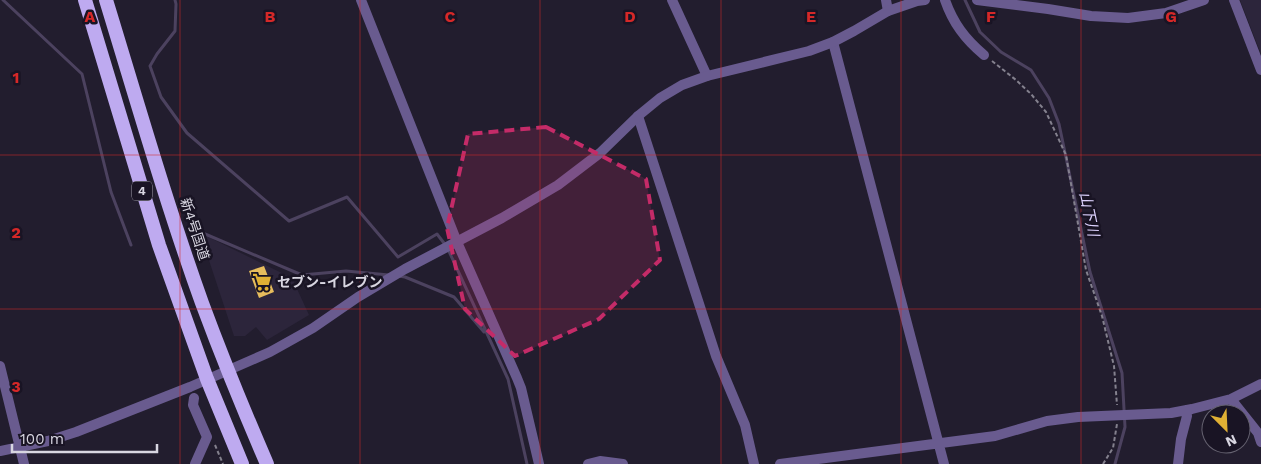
<svg xmlns="http://www.w3.org/2000/svg" width="1261" height="464" font-family="'Work Sans','Noto Sans JP',sans-serif">
<style>
.built{fill:#2c253b}
.lines{fill:none;stroke-linecap:round;stroke-linejoin:round}
.stream{stroke:#4c425f;stroke-width:3}
.building{fill:#e7bd5d}
.path{stroke:#84818e;stroke-width:2;stroke-dasharray:4 2.5;stroke-linecap:butt}
.minor{stroke:#695b8f;stroke-width:10}
.tertiary{stroke:#695b8f;stroke-width:10}
.trunk{stroke:#beaaf0;stroke-width:14}
.marked{fill:#c42b68;fill-opacity:0.2;stroke:#c42b68;stroke-width:4;stroke-dasharray:10 6;stroke-linejoin:round}
.grid{fill:none;stroke:#d62828;stroke-width:1;stroke-opacity:0.55}
.labels{text-anchor:middle;dominant-baseline:central;stroke-width:5;stroke-linejoin:round;paint-order:stroke}
.shield{fill:#191424;stroke:#9f9ca8;stroke-width:1}
.shield-label{font-size:12px;font-weight:bold;fill:#d8d6e1}
.street-label{font-size:14px;fill:#d8d6e1;stroke:#191424}
.poi-label{font-size:14px;font-weight:bold;fill:#d8d6e1;stroke:#191424;text-anchor:start}
.water-label{font-size:15px;font-style:italic;fill:#dbd0fc;stroke:#191424}
.grid-label{font-size:16px;text-anchor:middle;font-weight:bold;fill:#d62828;stroke:#191424;stroke-width:5;stroke-linejoin:round;paint-order:stroke}
</style>
<rect width="100%" height="100%" fill="#221d2e"/>
<!-- built -->
<path class="built" d="M1240,0h21v54z
M200,233l92,45 17,37 -42,25 -11,-13 -11,9h-11z"/>
<g class="lines">
<!-- stream -->
<path class="stream" d="M3,0l79,74 29,118 20,53
M175,0l1,4 -1,27 -18,23 -7,12 11,31 26,36 102,88 58,-24 51,60 39,-23 10,13 61,132 19,85
M965,0l15,32 21,20 30,18 18,28 10,26 31,148 32,101 3,54 -10,37
M198,231l104,44 44,-4 43,4
M398,276l7,1 49,20 30,35"/>
</g>
<!-- building -->
<path class="building" d="M264,266l10,26 -15,6 -10,-27z"/>
<g class="lines">
<!-- path -->
<path class="path" d="M992,61l24,19 15,14 15,18 20,43 20,115 16,46 12,50 3,39
M215,445l8,19
M1103,464l10,-16 4,-24"/>
<!-- minor -->
<path class="minor" d="M361,0l96,242 60,136 4,10 18,76
M672,0l35,76
M886,0l2,11
M945,0c8,23 20,39 39,55
M833,42l111,422
M638,116l78,240 29,69 9,39
M0,366l24,98
M194,398l-1,7 14,32 -12,27
M1231,399l27,34 3,9
M588,464l12,-3 23,3
M780,464l215,-28 52,-15 31,-4 93,-4 21,-4 39,-10 30,-15
M1178,464l3,-25 6,-23 -1,-6"/>
<!-- tertiary -->
<path class="tertiary" d="M977,0l71,9 43,7 37,2 38,-5 38,-13
M1234,0l27,70
M0,451l48,-10 28,-9 114,-45 80,-35 43,-24 45,-31 47,-28 97,-51 56,-33 42,-32 38,-37 22,-18 22,-13 25,-9 102,-25 24,-9 21,-11 34,-20 29,-10 8,-1"/>
<!-- trunk -->
<path class="trunk" d="M85,0l74,245 48,134 35,85
M106,0c31,101 60,203 96,303 20,54 42,108 65,161"/>
</g>
<!-- marked area -->
<path class="marked" d="M546,127l100,52 14,81 -61,59 -84,37 -50,-47 -18,-81 21,-94z"/>
<!-- grid -->
<path class="grid" d="M180,0v464M360,0v464M540,0v464M721,0v464M901,0v464M1081,0v464M0,155h1261M0,309h1261"/>
<!-- icons -->
<defs>
<g id="supermarket-bare" transform="scale(1.5)"><path d="M-6-5.5h2.5l.6 2H6L4.5 2H-2.5L-4.4-4H-6ZM-1.5 3.2a1.3 1.3 0 1 0 .1 0ZM3 3.2a1.3 1.3 0 1 0 .1 0Z" fill="#e0b034" stroke="#191424" stroke-width="2.5" paint-order="stroke"/></g>
</defs>
<g fill-rule="evenodd">
<use href="#supermarket-bare" x="262" y="282"/>
</g>
<g class="labels">
<!-- shield labels -->
<rect class="shield" x="132" y="181.5" width="20" height="19" rx="4"/>
<g class="shield-label">
<text x="142" y="191">4</text>
</g>
<!-- street labels -->
<g class="street-label">
<text transform="translate(195 229) rotate(72)">新4号国道</text>
</g>
<!-- poi labels -->
<g class="poi-label">
<text x="277" y="282">セブン-イレブン</text>
</g>
<!-- water labels -->
<g class="water-label">
<text transform="translate(1089 214) rotate(78)">山下川</text>
</g>
</g>
<g class="grid-label">
<text x="90" y="22">A</text>
<text x="270" y="22">B</text>
<text x="450" y="22">C</text>
<text x="630" y="22">D</text>
<text x="811" y="22">E</text>
<text x="991" y="22">F</text>
<text x="1171" y="22">G</text>
<text x="16" y="83">1</text>
<text x="16" y="238">2</text>
<text x="16" y="392">3</text>
</g>
<!-- north arrow -->
<g transform="translate(1226 429) rotate(156)"><circle r="24" fill="#191424" stroke="#656270"/>
<path d="M0-4L9 19L0 12L-9 19Z" fill="#e0b034"/>
<text y="-8" font-size="14" font-weight="bold" text-anchor="middle" fill="#d8d6e1">N</text>
</g>
<!-- scale -->
<path d="M12 444v8h145v-8" fill="none" stroke="#d8d6e1" stroke-width="2.5"/>
<text x="20" y="444" font-size="15" fill="#d8d6e1" stroke="#191424" stroke-width="4" paint-order="stroke">100 m</text>
</svg>
